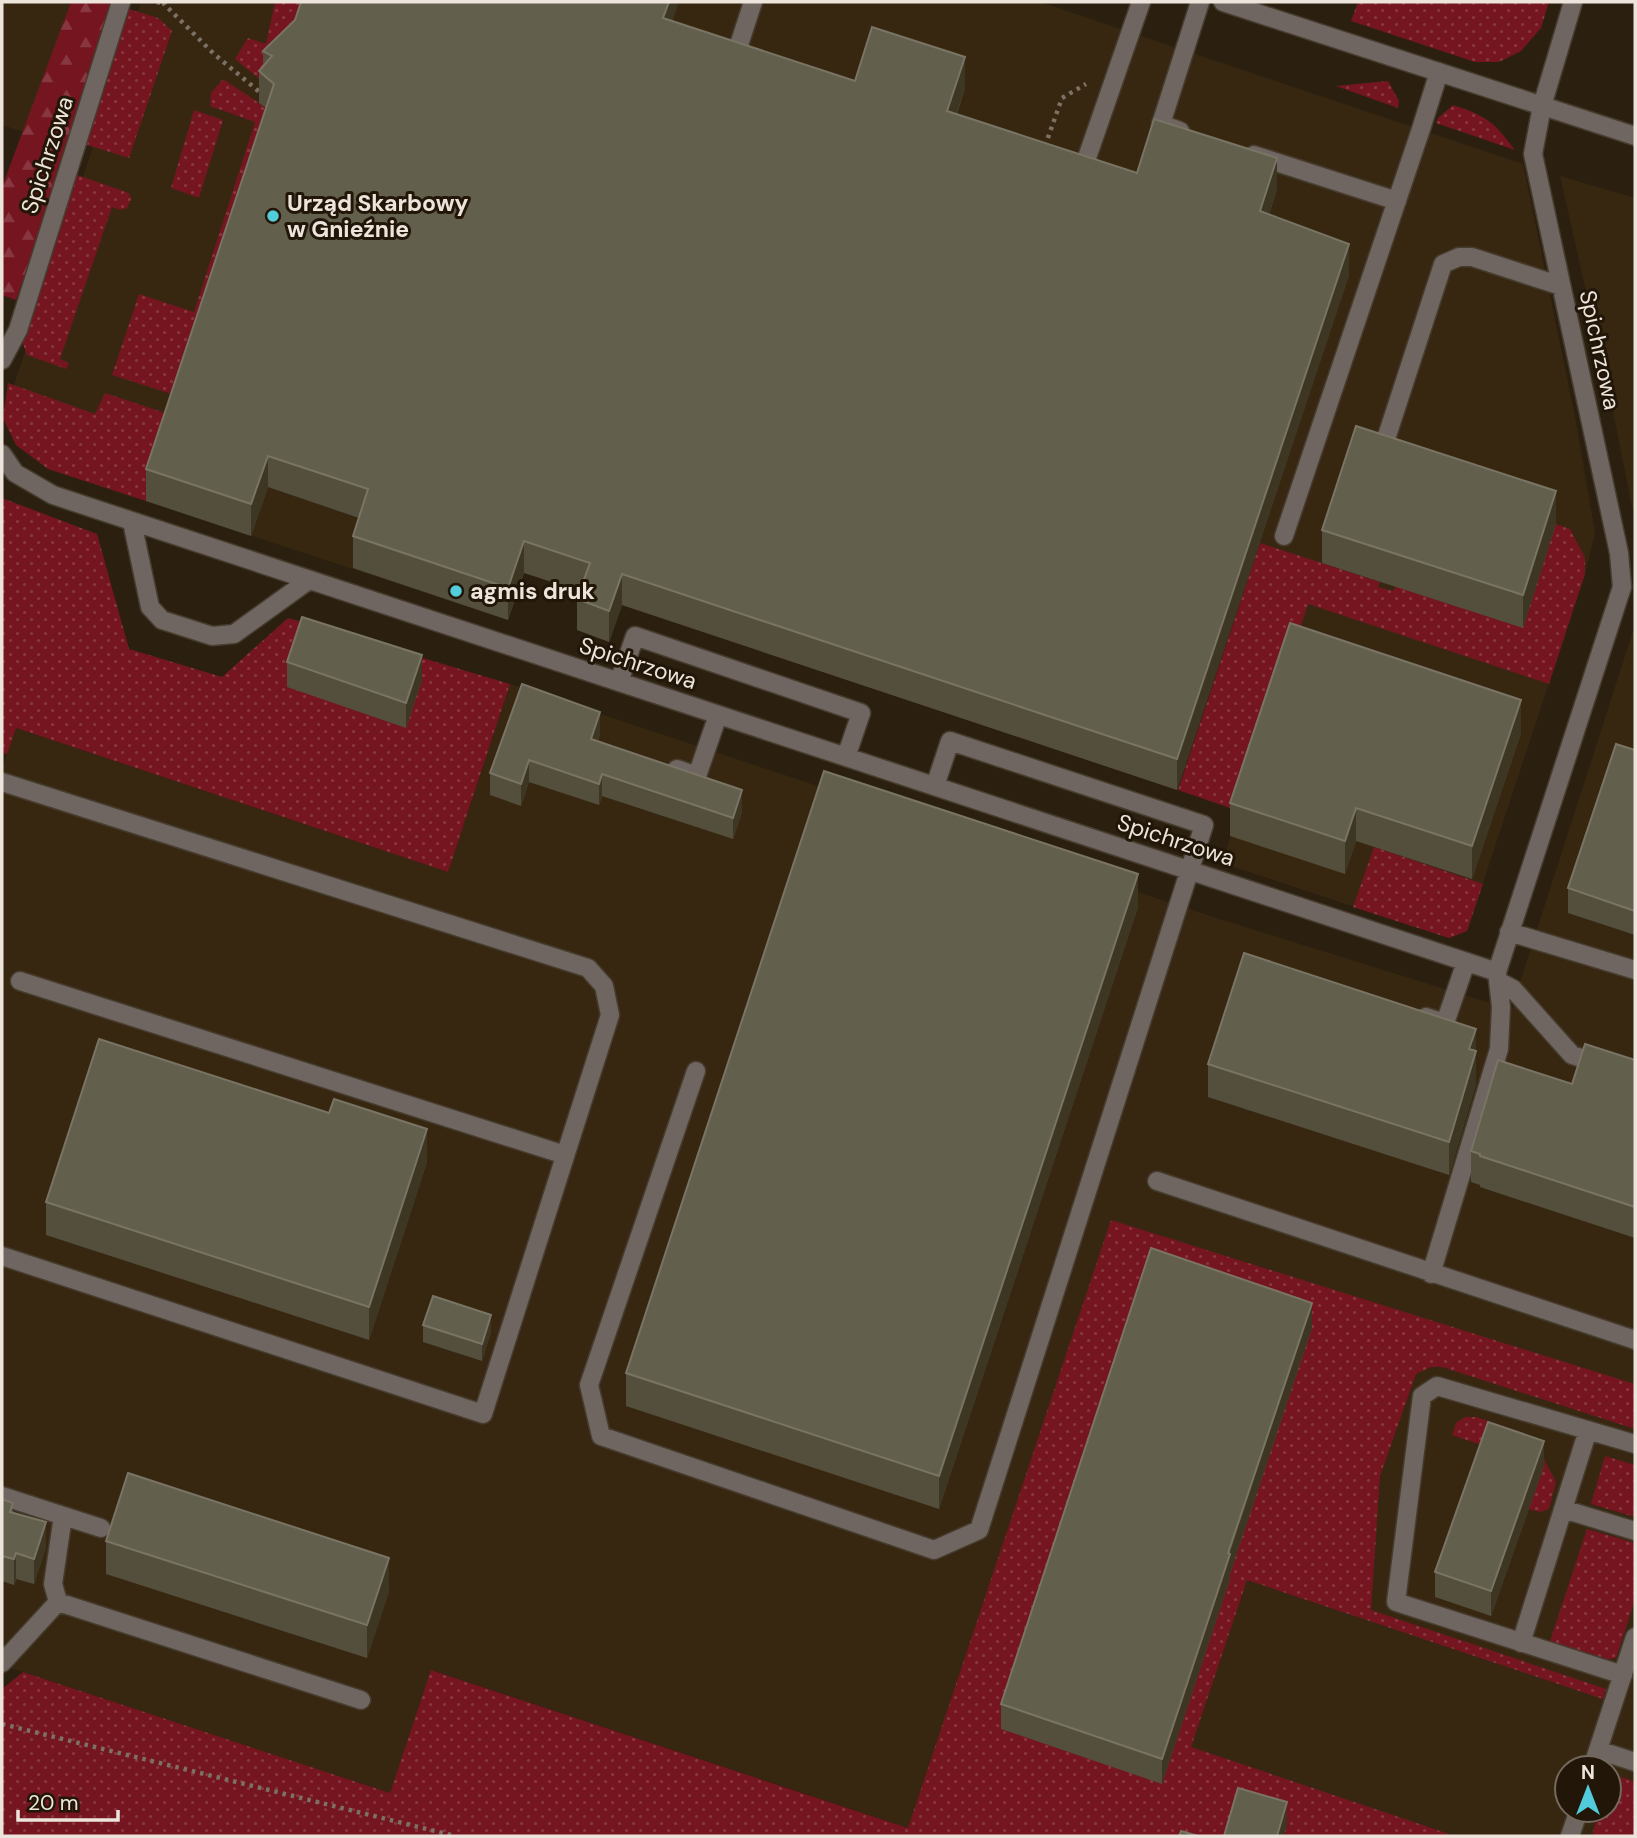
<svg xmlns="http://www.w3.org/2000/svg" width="1637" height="1838" font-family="'DM Sans',sans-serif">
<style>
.built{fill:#372711;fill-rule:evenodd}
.grass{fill:url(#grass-dots)}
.forest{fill:url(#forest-firs)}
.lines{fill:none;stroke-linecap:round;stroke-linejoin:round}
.lane-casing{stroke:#463c2d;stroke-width:21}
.street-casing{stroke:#463c2d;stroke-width:21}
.path{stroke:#7b7164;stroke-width:4.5;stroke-dasharray:3.5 5;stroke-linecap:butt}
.lane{stroke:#6f6561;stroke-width:18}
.street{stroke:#6f6561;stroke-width:18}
.wall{fill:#534f3c}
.shaded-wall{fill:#3c3623}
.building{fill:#635f4d;stroke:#797464;stroke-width:2}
.poi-dot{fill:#52cbda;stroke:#211607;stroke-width:2.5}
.labels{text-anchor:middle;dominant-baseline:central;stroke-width:6;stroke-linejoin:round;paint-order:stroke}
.street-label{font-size:23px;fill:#ede5dc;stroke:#211607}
.poi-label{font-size:23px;font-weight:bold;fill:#ede5dc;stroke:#211607;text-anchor:start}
</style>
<defs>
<pattern id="grass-dots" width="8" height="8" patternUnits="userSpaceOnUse" patternTransform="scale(1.75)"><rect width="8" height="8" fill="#741520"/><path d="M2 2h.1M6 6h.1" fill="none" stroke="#883740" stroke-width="1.8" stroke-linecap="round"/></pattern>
<pattern id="forest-firs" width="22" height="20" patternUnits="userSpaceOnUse" patternTransform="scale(1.75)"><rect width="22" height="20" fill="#741520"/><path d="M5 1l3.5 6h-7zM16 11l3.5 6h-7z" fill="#883740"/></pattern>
</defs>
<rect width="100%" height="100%" fill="#2b2010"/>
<!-- built -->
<path class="built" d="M2,2h69l-44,131 -25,-8z
M141,2h899l483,162 53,258 19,111 -10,41 -118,357 -18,7 -227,-75 85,-259 -61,-19 -69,205 -653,-217 -16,47 -460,-151 -32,-24 -13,-27z
M1560,176l75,22v323l-24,-119z
M1635,625v1211h-702l-501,-166 -42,123 -388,-128v-896l13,-41 433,144 62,-188 703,233 299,93 10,-34zM1567,1768h42v42h-42z"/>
<!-- grass -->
<path class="grass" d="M275,2h37l-49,80 -28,-23 13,-21 18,6z
M1358,2h191l-8,26 -20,23 -22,11h-24l-124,-41z
M129,9l29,9 14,13 -43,127 -45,-14z
M223,79l36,24 15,12 -93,282 -69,-22 27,-81 55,18 61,-190 -45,-16 1,-13z
M1388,81l11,20 -1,7 -62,-22z
M1453,105c34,11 41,17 62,45l-79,-27 2,-5z
M194,110l29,10 -24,78 -28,-10z
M77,175l52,18 2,6 -4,9 -7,2 -8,-3 -52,152 9,4 -3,6 -39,-14 -5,-14z
M8,383l87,31 10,-21 69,23 -28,85 -98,-32 -32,-24 -13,-27z
M2,498l95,36 32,115 93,28 66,-59 222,66 -62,188 -432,-144 -9,26 -5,-1z
M1556,524l14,5 15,29v16l-36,110 -241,-80 -69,207 -61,-21 82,-247 120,39 -2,5 15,4 2,-4z
M1374,847l109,37 -16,47 -18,7 -96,-31z
M1111,1220l524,164v45l-193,-62h-11l-15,7 -36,102 -9,134 235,79 -3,10 -356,-119 -56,167 264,89h-1453v-147l21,-17 367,121 41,-123 477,158z
M1465,1417h12l55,20 24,45 -7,27 -8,3 -13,-3 15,-43 -91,-31 4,-12z
M1605,1456l30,9v52l-44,-13z
M1587,1529l48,14v57l-19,58 -12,2 -54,-19z
M1622,1777l13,5v54h-43l7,-26h10c0,-16 -5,-26 13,-33z"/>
<!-- forest -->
<path class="forest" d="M71,2h49l-104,298 -14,-5v-108z"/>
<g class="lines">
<!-- lane casing -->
<g class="lane-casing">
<path id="lane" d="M735,57l18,-55
M1180,131l-19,-7 39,-122
M1254,155l143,46
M1082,172l59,-170
M2,360l16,-30 103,-328
M1384,445l59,-181 16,-7h13l89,29
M2,454l13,19 38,22 1444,477
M132,522l18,85 12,13 50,16 22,-2 75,-54
M1284,536l137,-407 18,-57
M619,682l16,-46 226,77 -15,44
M677,769l20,7 21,-61
M2,782l586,186 16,18 6,29 -127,399 -481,-158
M1509,932l126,38
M20,981l545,174
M1498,981l15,8 59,66 63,20
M1426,1017l19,6 21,-61
M696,1071l-107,314 12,51 333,114 45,-20 225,-705 -254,-84 -15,45
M1157,1181l478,159
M1431,1274l68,-225 2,-42 -4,-35 125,-385 -3,-34 -86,-399 9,-48
M2,1496l99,32
M1563,1509l72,22
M58,1602l303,98
M1521,1643l67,-213
M2,1663l56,-61 -5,-18 10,-68
M1623,1675l-227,-73 26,-206 15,-10 198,58
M1598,1750l37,12
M1592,1768l43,-131
M1570,1836l9,-26"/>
</g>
<!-- street casing -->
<g class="street-casing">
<path id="street" d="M1223,2l412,134
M1542,106l31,-104"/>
</g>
<!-- path -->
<path class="path" d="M157,2l7,2
M165,2l-1,2 50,50 48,40
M1045,146l17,-48 24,-14
M2,1724l453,112"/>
<!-- lane -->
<use href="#lane" class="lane"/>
<!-- street -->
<use href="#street" class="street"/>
</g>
<!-- wall -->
<path class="wall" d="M673,21l182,60 110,7 -8,26 180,59 140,16 -8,26 80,60 -172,515 -555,-185 -13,37 -32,-12v-31l3,-8 -56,-18 -16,47 -155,-52v-32l6,-18 -91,-31 -17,49 -105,-35v-32l120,-361 -7,-5v-32l4,-4v-16z
M1556,524l-33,104 -201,-65v-33z
M287,662l135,18 -16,48 -119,-41z
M1521,733l-49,146 -116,-38 -11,33 -115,-38v-33z
M600,734l-2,7 144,71 -9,27 -131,-43 -3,9 -70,-23 -8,24 -31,-11v-22z
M1635,750v185l-67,-22v-25z
M1138,907l-199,602 -313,-103v-33z
M1476,1051v33l-27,91 -241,-78v-33z
M1635,1060v178l-155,-51v-2l-9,-3v-31l101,-67z
M427,1162l-58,178 -323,-105v-33z
M423,1325l68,7 -9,29 -59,-19z
M1312,1328l-82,246v5l-68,205 -161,-55v-25z
M1544,1466l-53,150 -56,-19v-25z
M2,1499l44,48 -12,37 -18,-5 -2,6 -12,-4z
M106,1541l283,50 -22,67 -261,-84z"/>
<!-- shaded-wall -->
<path class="shaded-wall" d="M669,2h10l-16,47v-31z
M965,57v31l-18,54v-31z
M1277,158v31l-17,54v-32z
M1349,244v31l-172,515v-31z
M268,456v31l-17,49v-32z
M1556,491v33l-33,104v-33z
M524,541v32l-16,47v-32z
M622,574v31l-13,37v-31z
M422,655v25l-16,48v-25z
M1521,700v33l-49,146v-33z
M600,712v22l-9,26v-21z
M529,760v22l-8,24v-22z
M602,774v22l-3,9v-21z
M742,790v22l-9,27v-21z
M1356,808v33l-11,33v-33z
M1138,874v33l-199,602v-33z
M1476,1029v55l-27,91v-33l20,-93z
M427,1129v33l-58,178v-33z
M1312,1303v25l-82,246v5l-68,205v-25z
M491,1315v17l-9,29v-17z
M1544,1441v25l-53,150v-25z
M46,1522v25l-12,37v-25z
M16,1553v26l-2,6v-26z
M389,1558v33l-22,67v-33z
M1287,1802v23l-3,11h-7z"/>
<!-- building -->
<path class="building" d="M301,2h368l-6,16 192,63 17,-54 93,30 -18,54 190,62 17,-54 123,39 -17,53 89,33 -172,515 -555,-185 -13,37 -32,-12 13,-36 -66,-22 -16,47 -155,-52 15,-47 -100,-33 -17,48 -105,-35 128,-385 -15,-13 13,-15 -9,-5 32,-31z
M1356,426l200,65 -33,104 -201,-65z
M302,617l120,38 -16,48 -119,-41z
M1290,623l231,77 -49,146 -116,-38 -11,33 -115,-38z
M522,684l78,28 -9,27 151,51 -9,28 -131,-44 -3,10 -70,-24 -8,24 -31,-11z
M1616,744l19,6v161l-67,-23z
M824,771l314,103 -199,602 -313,-103z
M1244,953l232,76 -7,20 7,2 -27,91 -241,-78z
M99,1039l230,74 5,-14 93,30 -58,178 -323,-105z
M1585,1044l50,16v147l-155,-51v-2l-9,-3 27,-91 74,24z
M1151,1248l161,55 -84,250 2,1 -68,205 -161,-55z
M433,1296l58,19 -9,29 -59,-19z
M1488,1422l56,19 -53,150 -56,-19z
M128,1473l261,85 -22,67 -261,-84z
M2,1499l11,4 -3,9 36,10 -12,37 -18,-6 -2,6 -12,-3z
M1238,1788l49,14 -10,34h-53z
M1181,1831l17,5h-19z"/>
<!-- markers -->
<g class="poi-dot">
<circle cx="273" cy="216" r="7"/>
<circle cx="456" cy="591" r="7"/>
</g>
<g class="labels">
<!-- street labels -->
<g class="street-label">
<text transform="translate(47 155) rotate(-72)">Spichrzowa</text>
<text transform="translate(1600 350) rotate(78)">Spichrzowa</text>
<text transform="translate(638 663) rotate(18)">Spichrzowa</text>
<text transform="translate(1176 840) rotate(18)">Spichrzowa</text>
</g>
<!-- poi labels -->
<g class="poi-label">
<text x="287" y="203">Urząd Skarbowy<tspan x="287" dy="26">w Gnieźnie</tspan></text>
<text x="470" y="591">agmis druk</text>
</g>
</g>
<!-- border -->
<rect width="1637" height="1838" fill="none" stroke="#ede5dc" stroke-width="7"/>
<!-- north arrow -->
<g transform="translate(1588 1789)"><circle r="33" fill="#211607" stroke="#73695c" stroke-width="2"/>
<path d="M0-5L12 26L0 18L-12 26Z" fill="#52cbda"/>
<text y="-10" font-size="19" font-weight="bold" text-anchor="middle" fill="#ede5dc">N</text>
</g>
<!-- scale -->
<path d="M18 1810v10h100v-10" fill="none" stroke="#ede5dc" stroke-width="3.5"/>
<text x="28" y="1810" font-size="21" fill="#ede5dc" stroke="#211607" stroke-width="5" paint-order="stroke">20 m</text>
</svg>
